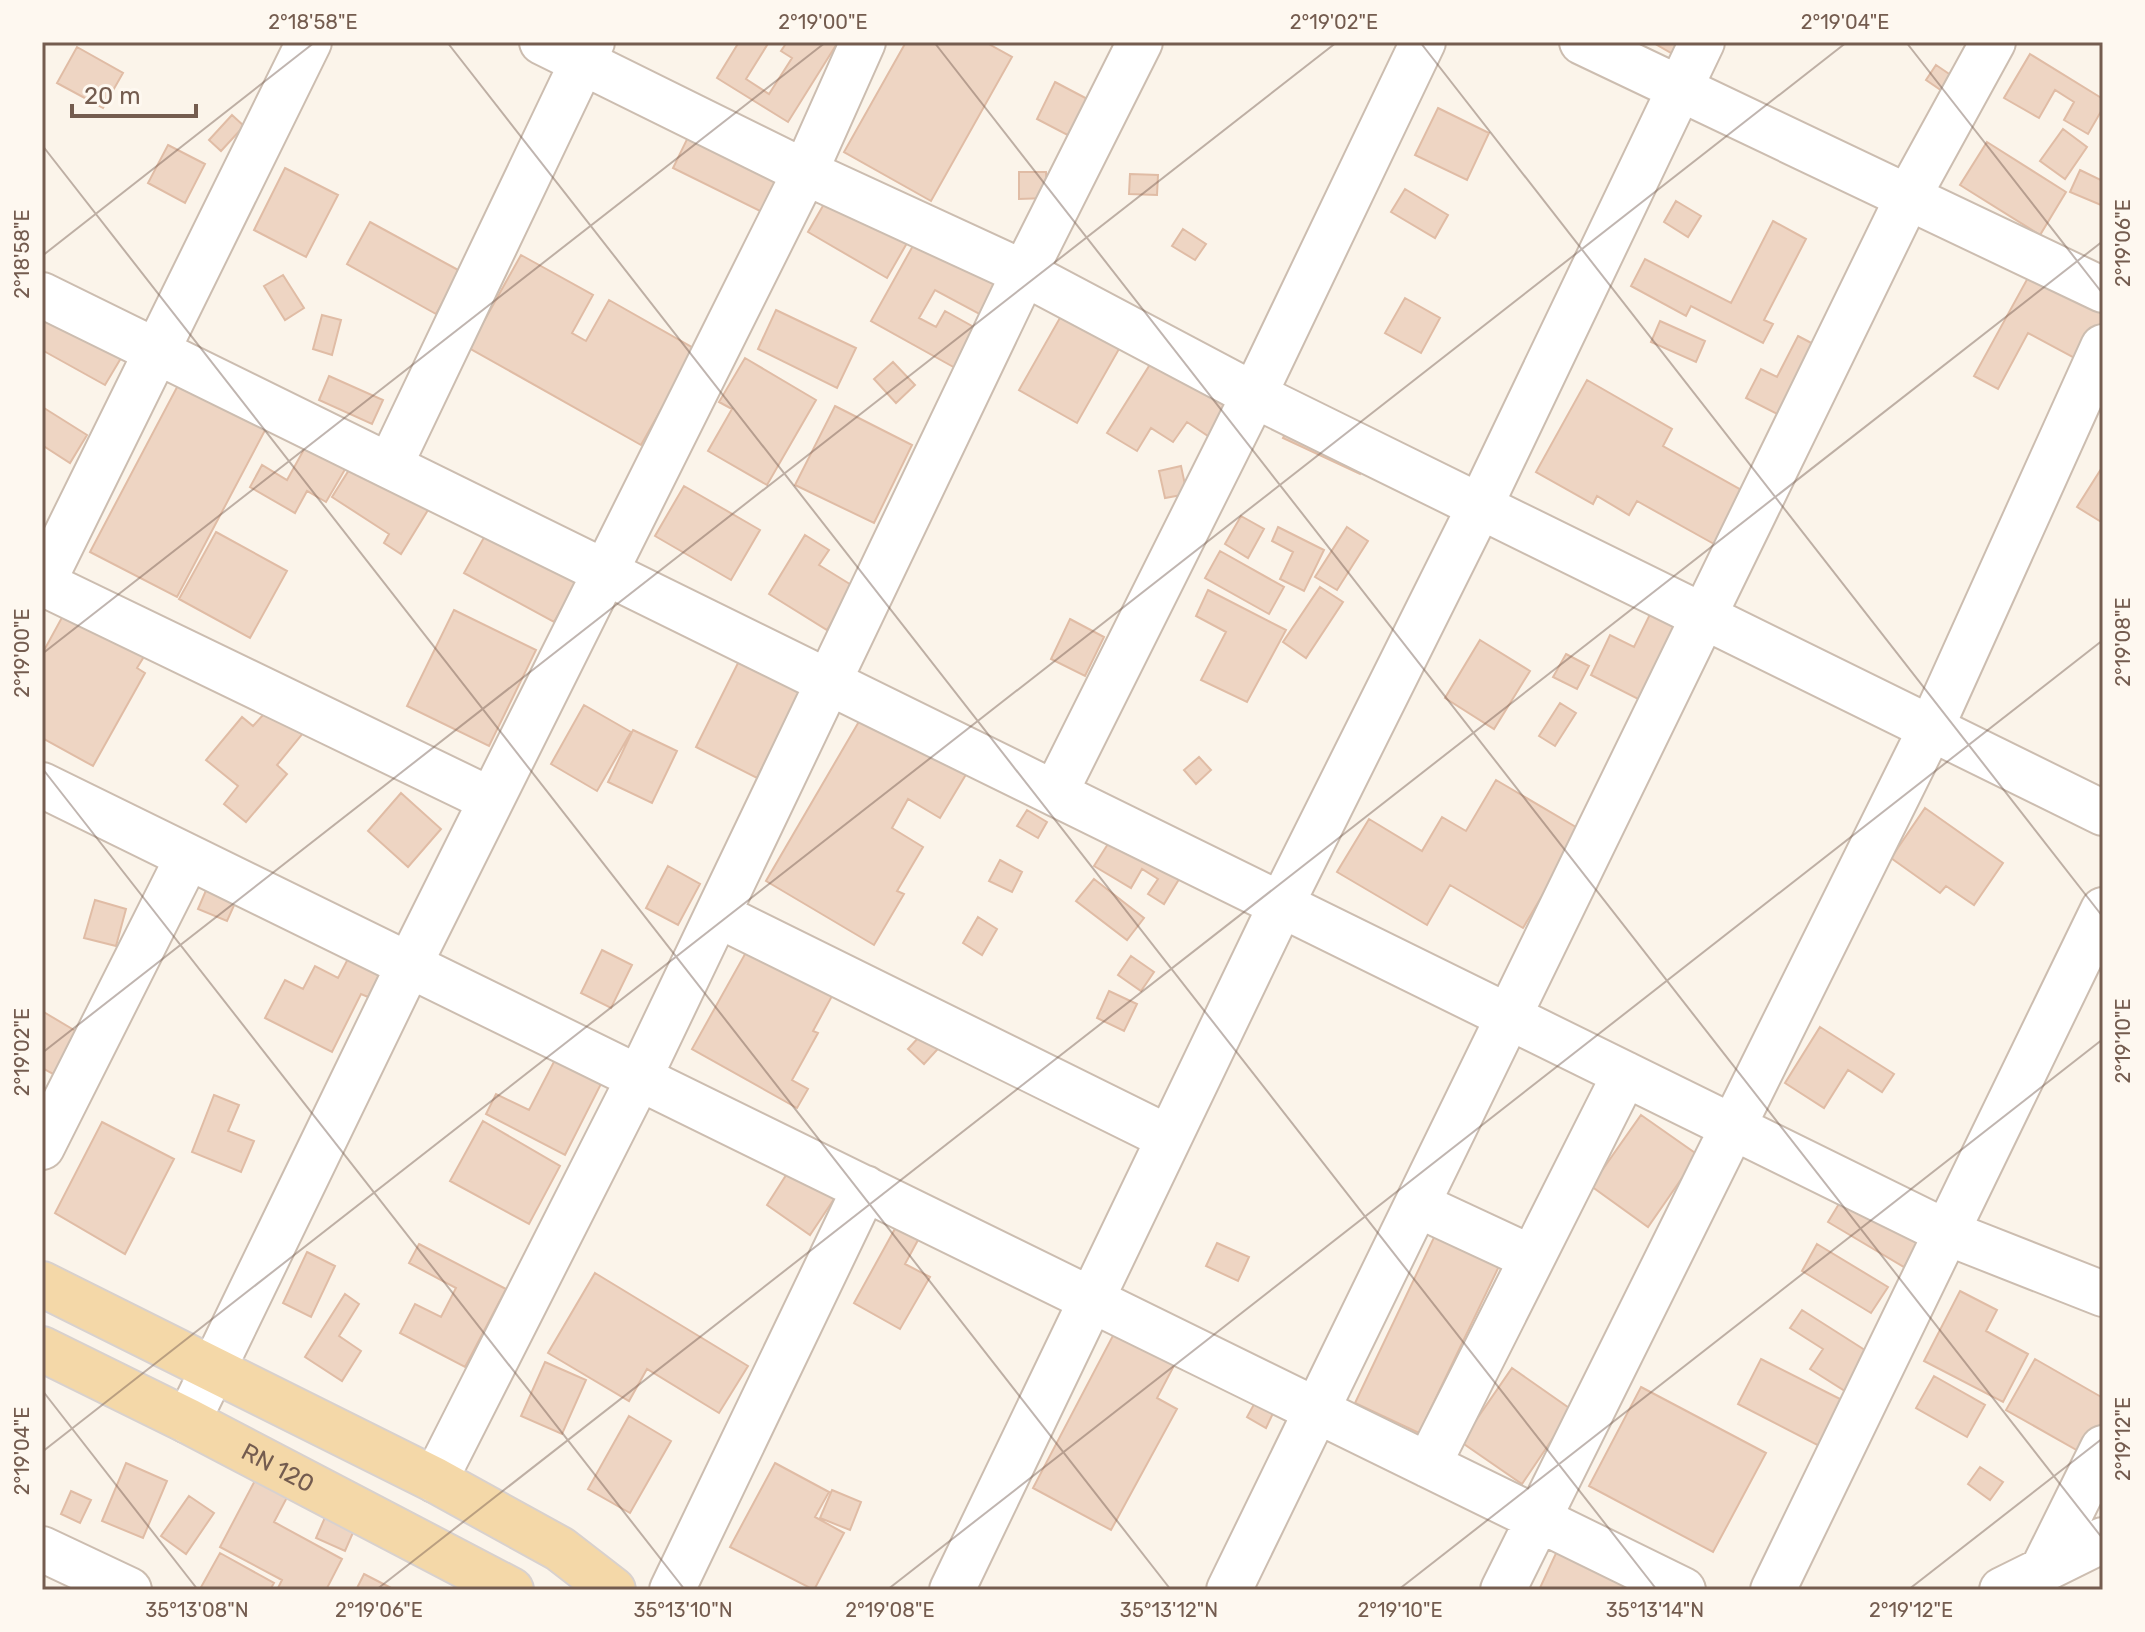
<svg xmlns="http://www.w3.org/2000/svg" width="2145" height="1632" font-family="Rubik,sans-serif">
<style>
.building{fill:#eed5c3;stroke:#e0bca5;stroke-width:2}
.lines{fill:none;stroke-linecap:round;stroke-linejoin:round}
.street-casing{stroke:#ccbdb0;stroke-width:48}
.primary-casing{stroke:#d8d1ce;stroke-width:48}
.street{stroke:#fff;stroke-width:44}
.primary{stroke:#f4d8a8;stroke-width:44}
.ticks{fill:none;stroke:#745c4f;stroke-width:2;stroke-opacity:0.45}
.labels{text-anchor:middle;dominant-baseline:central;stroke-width:6;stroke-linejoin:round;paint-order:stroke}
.street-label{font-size:24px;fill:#745c4f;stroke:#fef8f0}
.neatline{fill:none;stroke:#745c4f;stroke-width:3}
.ticks-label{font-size:20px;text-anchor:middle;fill:#745c4f}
</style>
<rect width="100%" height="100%" fill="#fbf4ea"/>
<!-- building -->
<path class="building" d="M739,42h30l-23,37 23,15 23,-36 -11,-7 6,-9h51l-50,80 -71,-44z
M906,42h79l27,15 -81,144 -87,-49z
M1652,42h42l-9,19z
M77,47l46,26 -20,35 -46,-25z
M2030,54l73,45v9l-15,26 -24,-14 10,-18 -19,-12 -16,28 -35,-20z
M1936,65l25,17 -10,15 -25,-17z
M1055,82l40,21 -18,37 -40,-21z
M1438,108l51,25 -22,47 -52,-25z
M232,115l12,11 -23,25 -12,-11z
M693,127l89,44 -20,41 -89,-44z
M2063,129l24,18 -22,32 -25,-18z
M1987,142l79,50 -26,43 -80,-50z
M168,145l37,19 -20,39 -37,-20z
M285,168l53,27 -32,62 -52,-27z
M2080,170l23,11 -2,24 -31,-13z
M1019,172h27l1,26 -28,1z
M1130,174l28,1 -1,20 -28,-1z
M1405,189l43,26 -13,23 -44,-26z
M828,197l79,46 -20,35 -79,-46z
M1676,201l25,15 -13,21 -24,-15z
M1773,221l33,18 -42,81 9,4 -10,19 -72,-37 -5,10 -55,-30 14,-27 86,44z
M370,222l90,49 -24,43 -89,-50z
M1183,229l23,15 -11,16 -23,-14z
M919,235l85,48 -19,34 -50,-27 -16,28 17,9 9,-16 34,19 -22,39 -86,-48z
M521,255l72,40 -21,38 14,8 23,-41 86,49 -54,96 -172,-97z
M2030,274l73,40v6l-23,41 -52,-28 -30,56 -24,-13z
M283,275l21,33 -19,12 -21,-34z
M1405,298l35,20 -19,35 -36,-20z
M1065,309l58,33 -46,81 -58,-33z
M776,310l80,38 -19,40 -79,-39z
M322,315l19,5 -9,35 -19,-6z
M42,318l85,30 -22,37 -63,-35z
M1660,321l45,20 -9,21 -45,-20z
M1798,336l23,12 -36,70 -39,-20 15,-29 16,8z
M1161,347l77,49 -27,42 -24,-16 -14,20 -22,-14 -14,23 -30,-18z
M745,358l71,42 -49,85 -59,-34 24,-42 -13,-7z
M893,362l22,23 -19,18 -22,-24z
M185,372l87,45 -95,180 -87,-45z
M329,376l54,24 -11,24 -53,-24z
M1587,380l85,49 -9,17 80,45 -29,53 -77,-43 -8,14 -32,-19 -4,8 -57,-32z
M835,406l77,39 -38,78 -79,-38z
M44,408l43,27 -17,28 -28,-18z
M1291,422l77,36 -8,16 -77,-36z
M307,444l40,22 -21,36 -19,-11 -12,22 -45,-26 12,-22 25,15z
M354,462l74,48 -27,44 -17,-11 5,-9 -57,-37z
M1181,466l6,28 -22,4 -6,-27z
M2103,466v57l-26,-16z
M684,486l76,44 -29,50 -76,-44z
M1241,516l23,13 -16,29 -23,-14z
M491,525l90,49 -27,48 -90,-49z
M1278,527l46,23 -20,41 -24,-12 13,-27 -21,-11z
M1347,527l21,14 -31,49 -22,-13z
M216,532l71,39 -37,67 -71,-39z
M805,535l24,15 -10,15 34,21 -26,44 -58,-36z
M1220,551l64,36 -15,27 -64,-36z
M1320,587l23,15 -37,56 -23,-16z
M1208,590l78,40 -39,72 -46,-22 25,-48 -30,-16z
M1657,600l30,14 -43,88 -53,-27 19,-40 24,12z
M71,601l80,44 -14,23 8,5 -52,93 -51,-28v-84z
M454,610l82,40 -47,96 -82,-40z
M1070,619l34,18 -19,39 -34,-17z
M1480,640l50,31 -36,58 -49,-31z
M745,649l61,30 -49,99 -61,-31z
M1566,654l23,12 -12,23 -24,-12z
M1560,703l16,10 -21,33 -16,-10z
M272,705l32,27 -27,33 10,9 -41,48 -22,-18 14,-18 -32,-26 36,-43 11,9z
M584,705l47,27 -34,59 -46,-27z
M868,706l103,60 -31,52 -32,-19 -16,29 31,19 -26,44 7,3 -30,51 -108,-64z
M633,730l44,21 -25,52 -44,-21z
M1199,757l12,13 -15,14 -12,-14z
M1496,780l85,50 -58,98 -73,-43 -23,40 -90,-53 32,-53 53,32 20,-34 24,14z
M401,793l40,36 -33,38 -40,-36z
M1925,808l78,55 -29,42 -28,-19 -6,7 -49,-35z
M1027,810l20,12 -9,16 -21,-12z
M1120,825l67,41 -23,38 -16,-10 10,-15 -16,-10 -11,19 -37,-22z
M1000,860l22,12 -10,20 -23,-11z
M668,866l32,18 -22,41 -32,-17z
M1094,879l50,39 -17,22 -51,-39z
M207,888l29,13 -9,20 -29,-12z
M95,900l31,9 -10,37 -32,-8z
M978,917l19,12 -15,26 -19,-12z
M754,938l84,47 -25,46 5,2 -26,47 16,9 -11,19 -105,-59z
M602,950l30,15 -21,43 -30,-15z
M350,955l32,16 -14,26 -7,-3 -29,58 -67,-34 20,-38 18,9 12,-23 23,12z
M1131,956l23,16 -13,19 -23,-16z
M1109,991l28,13 -13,27 -27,-13z
M42,1011l37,22 -26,41 -11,-6z
M930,1025l16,15 -22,24 -16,-15z
M1820,1027l74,47 -12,18 -34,-22 -24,38 -39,-25z
M558,1054l46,24 -39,77 -79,-41 10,-20 33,16z
M214,1095l25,10 -11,26 26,10 -13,31 -49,-20z
M1641,1115l57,40 -50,72 -57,-41z
M483,1121l77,45 -31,58 -79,-43z
M102,1122l72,37 -49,95 -70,-41z
M790,1169l44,30 -24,36 -43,-30z
M1848,1189l75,45 -19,33 -76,-45z
M896,1227l22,13 -13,24 25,13 -30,52 -46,-26z
M1438,1229l64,31 -83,173 -64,-30z
M1217,1243l32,14 -11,24 -32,-15z
M419,1244l87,45 -41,78 -65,-34 15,-29 26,13 15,-29 -47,-25z
M1817,1244l71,43 -17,26 -69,-42z
M307,1252l28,14 -24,51 -28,-14z
M595,1273l153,93 -29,47 -72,-44 -18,32 -81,-48z
M1960,1291l37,19 -11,21 42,23 -25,48 -79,-41z
M345,1294l14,10 -20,32 22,15 -19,30 -37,-24z
M1802,1310l66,42 -23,39 -35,-22 13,-20 -33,-21z
M1117,1328l60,32 -20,38 20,11 -66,121 -78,-42z
M1761,1359l89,45 -23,46 -89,-46z
M2035,1359l68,39v31l-16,27 -81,-46z
M545,1362l41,18 -24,54 -41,-18z
M1512,1368l60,42 -50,74 -61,-42z
M1934,1376l51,29 -18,32 -51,-29z
M1641,1387l125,66 -53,99 -124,-66z
M1258,1397l18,10 -10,21 -19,-11z
M629,1416l42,25 -41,72 -42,-24z
M126,1463l41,18 -24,57 -41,-17z
M775,1463l54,29 -14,25 29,16 -30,57 -84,-43z
M1980,1467l23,15 -13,18 -22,-16z
M260,1471l32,17 -18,34 68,37 -16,31h-49l5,-10 -62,-33z
M832,1490l29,12 -11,28 -30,-12z
M71,1491l20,9 -11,23 -19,-9z
M189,1496l25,17 -28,41 -25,-18z
M326,1515l29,13 -10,23 -29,-13z
M1564,1536l80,54h-105z
M220,1553l54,30 -4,7 -70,-1z
M364,1574l31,16h-39z"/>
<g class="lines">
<!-- street casing -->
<g class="street-casing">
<path id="street" d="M542,42l263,130 219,101 230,122 849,418
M1582,42l521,248
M42,295l1906,938 155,61
M390,465l202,-423
M42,583l449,217
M42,584l267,-542
M42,785l1641,805
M1055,793l199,-398 169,-353
M718,915l451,223
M42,1147l146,-290
M1418,1205l114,53
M188,1421l221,-456 396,-793 58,-130
M1428,1465l197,-391
M435,1480l204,-402 385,-805 116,-231
M42,1549l87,41
M2042,1571l61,-123
M672,1590l193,-402
M952,1590l329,-685 199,-399 222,-464
M1229,1590l680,-1395 84,-153
M1503,1590l428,-862 172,-381
M1773,1590l330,-680
M2002,1590l101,-50"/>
</g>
<!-- primary casing -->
<g class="primary-casing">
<g id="primary">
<path d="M42,1284l393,196 125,69 53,41"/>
<path id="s1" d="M42,1349l146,72 323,169"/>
</g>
</g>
<!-- street -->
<use href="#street" class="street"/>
<!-- primary -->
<use href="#primary" class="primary"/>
</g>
<!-- ticks -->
<path class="ticks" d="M447,42l1210,1548M934,42l1169,1497M1420,42l683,875M1906,42l197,252M42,145l1129,1445M42,256l273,-214M42,654l784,-612M42,768l643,822M42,1053l1295,-1011M42,1390l156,200M42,1452l1805,-1410M376,1590l1727,-1349M887,1590l1216,-950M1398,1590l705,-551M1908,1590l195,-152"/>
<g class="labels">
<!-- street labels -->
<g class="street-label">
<text stroke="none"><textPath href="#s1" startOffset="264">RN 120</textPath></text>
</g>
</g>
<!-- border -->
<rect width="2145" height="1632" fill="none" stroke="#fef8f0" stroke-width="88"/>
<!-- scale -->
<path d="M72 104v12h124v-12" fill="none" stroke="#745c4f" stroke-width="4"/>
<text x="84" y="104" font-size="24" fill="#745c4f" stroke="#fef8f0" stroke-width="6" paint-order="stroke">20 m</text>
<rect x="44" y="44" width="2057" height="1544" class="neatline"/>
<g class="ticks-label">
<text x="313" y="29">2°18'58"E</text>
<text x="823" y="29">2°19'00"E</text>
<text x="1334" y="29">2°19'02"E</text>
<text x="1845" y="29">2°19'04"E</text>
<text transform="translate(2123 243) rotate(-90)" y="7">2°19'06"E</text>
<text transform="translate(22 254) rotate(-90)" y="7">2°18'58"E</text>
<text transform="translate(2123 642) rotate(-90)" y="7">2°19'08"E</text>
<text transform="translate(22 653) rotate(-90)" y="7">2°19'00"E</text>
<text transform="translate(2123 1041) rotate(-90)" y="7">2°19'10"E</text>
<text transform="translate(22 1052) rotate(-90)" y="7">2°19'02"E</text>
<text transform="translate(2123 1439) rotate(-90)" y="7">2°19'12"E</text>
<text transform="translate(22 1451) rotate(-90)" y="7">2°19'04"E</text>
<text x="197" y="1617">35°13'08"N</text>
<text x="379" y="1617">2°19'06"E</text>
<text x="683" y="1617">35°13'10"N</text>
<text x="890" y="1617">2°19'08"E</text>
<text x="1169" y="1617">35°13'12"N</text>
<text x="1400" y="1617">2°19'10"E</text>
<text x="1655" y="1617">35°13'14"N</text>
<text x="1911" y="1617">2°19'12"E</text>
</g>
</svg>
